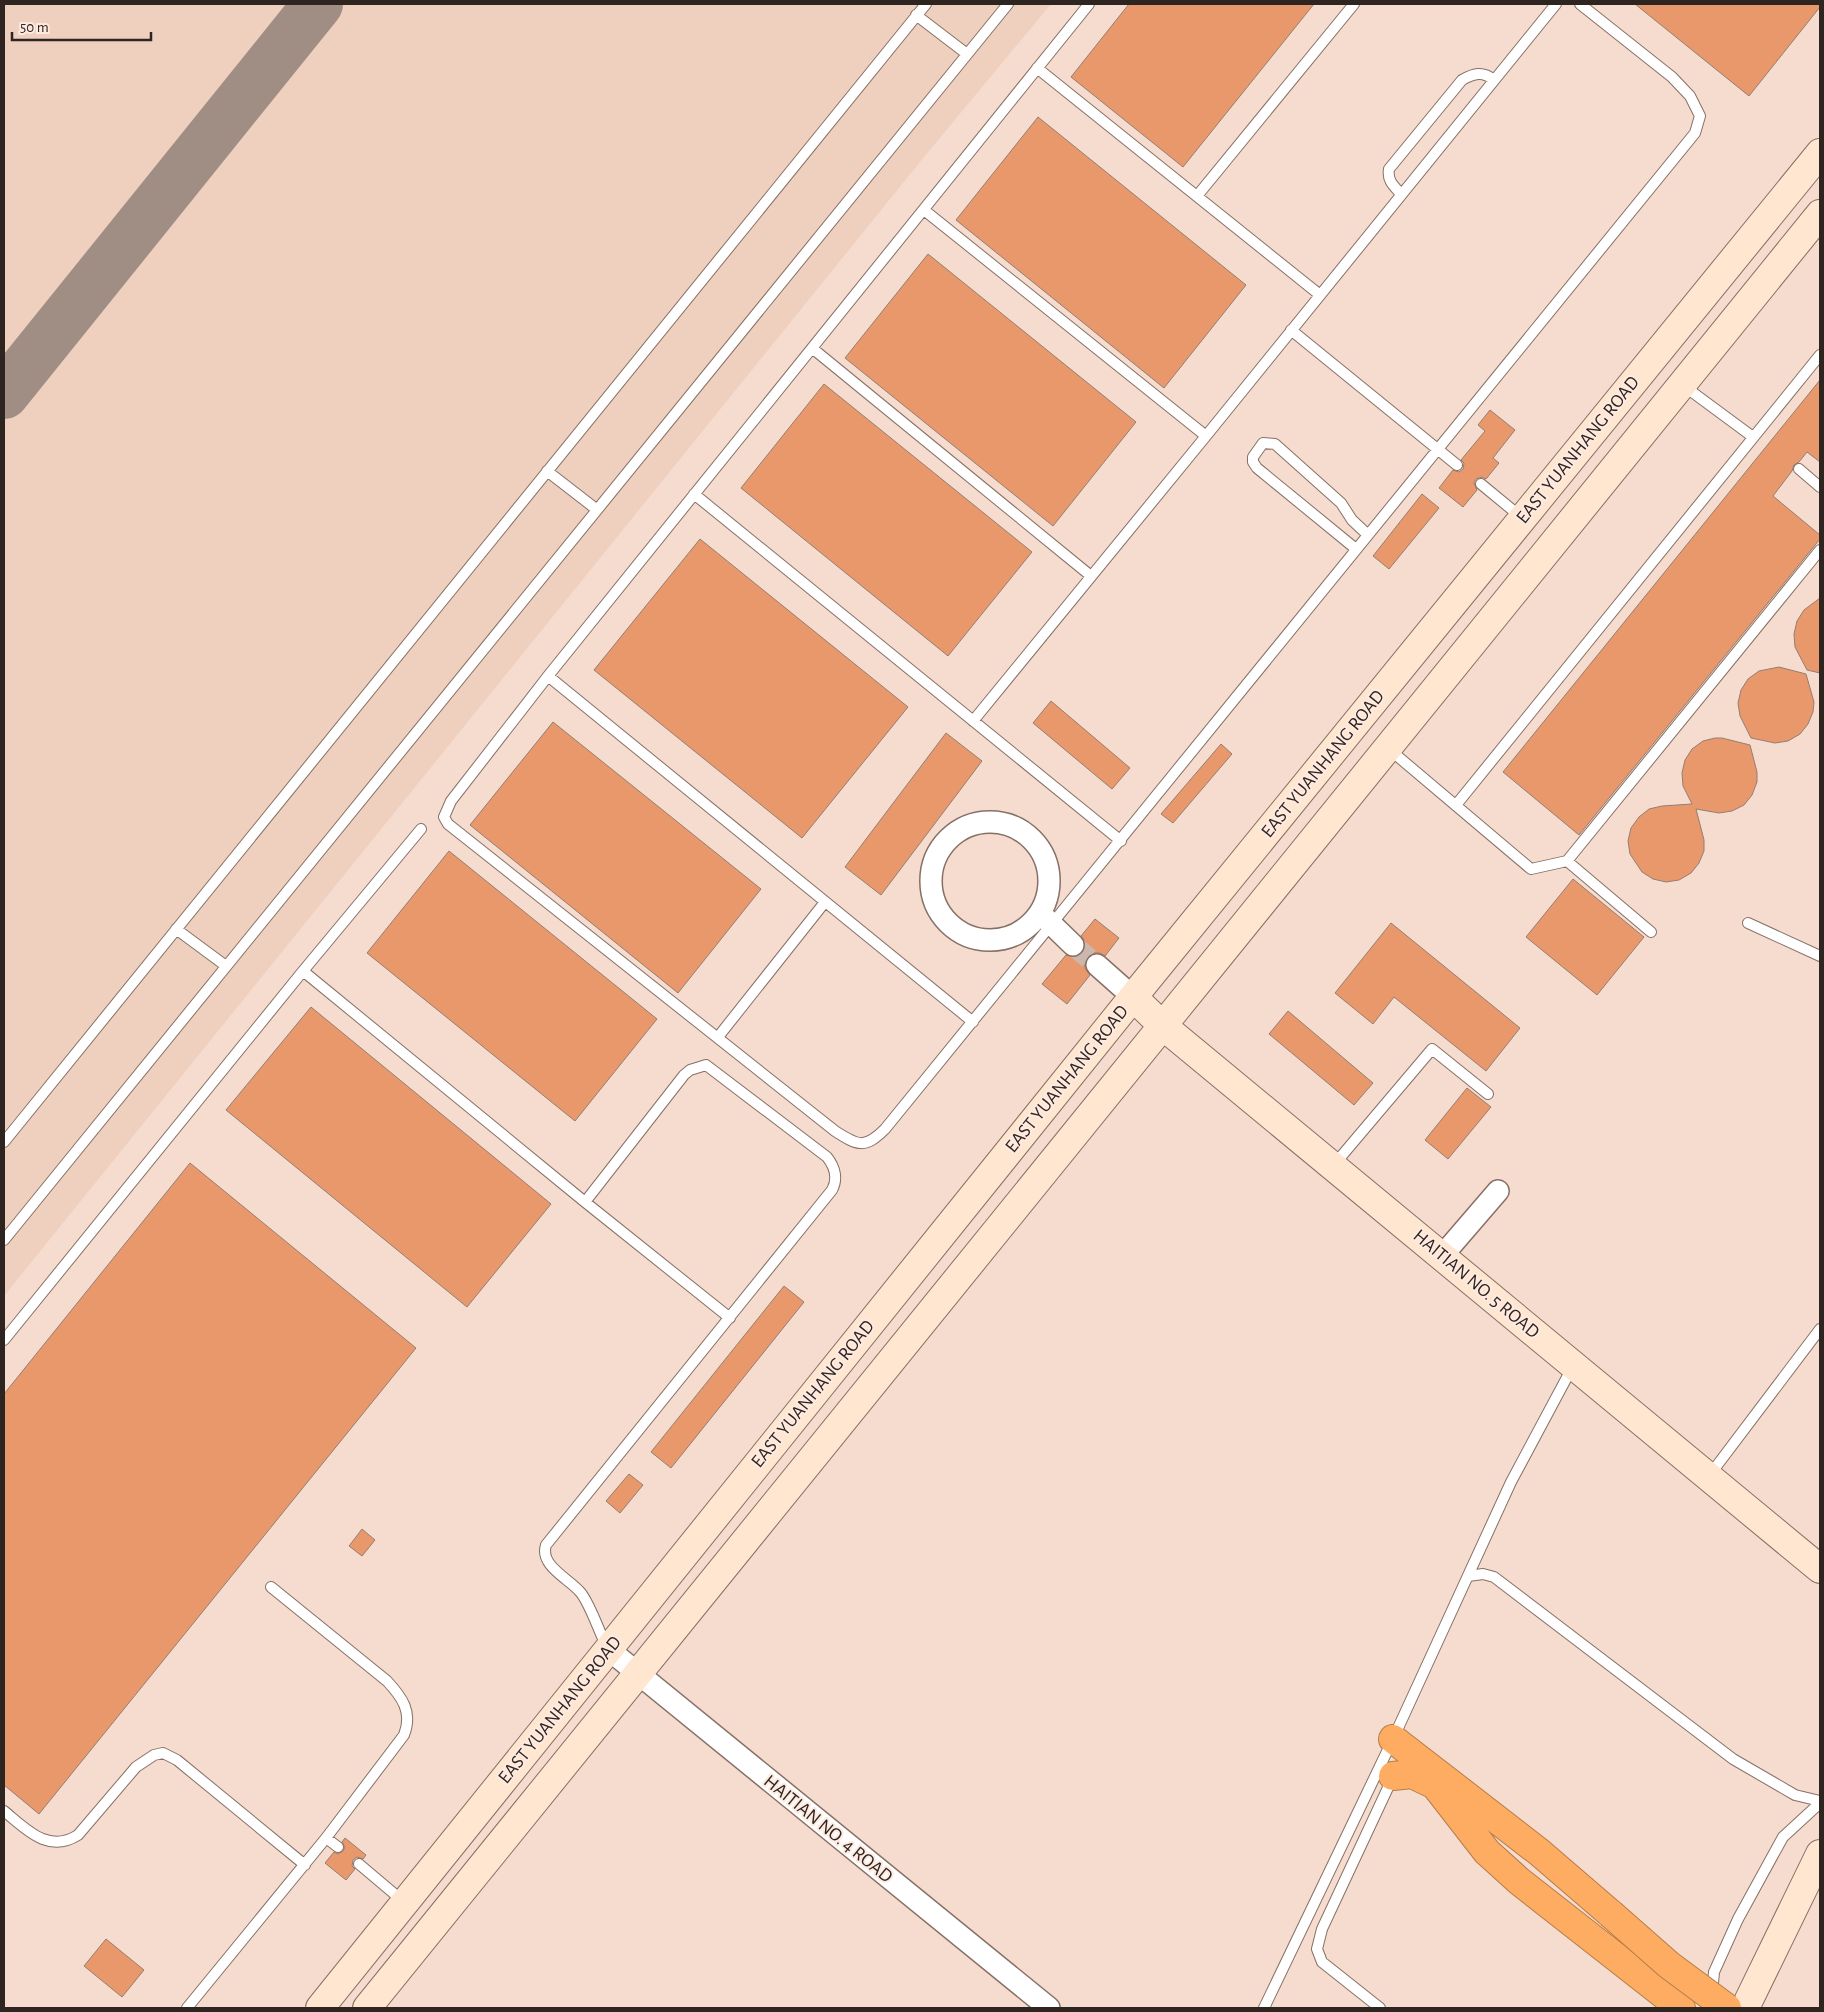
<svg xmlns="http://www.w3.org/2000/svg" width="1824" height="2012" font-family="'Alegreya Sans',sans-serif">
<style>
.built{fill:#efd0bf}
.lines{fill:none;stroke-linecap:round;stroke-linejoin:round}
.taxiway{stroke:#a08e84;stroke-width:50}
.building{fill:#e9986b;stroke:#947e72}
.street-tunnel{stroke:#cdb7ac;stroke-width:21;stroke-dasharray:21 11;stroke-linecap:butt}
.lane-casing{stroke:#867065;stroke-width:12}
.street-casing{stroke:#867065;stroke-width:24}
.secondary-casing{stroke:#867065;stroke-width:30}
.highway-casing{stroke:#b57d4a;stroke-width:30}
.lane{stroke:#fff;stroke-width:10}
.street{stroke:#fff;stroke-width:21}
.secondary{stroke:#ffe6d0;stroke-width:28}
.highway{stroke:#feac61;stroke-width:28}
.highway-bridge-casing{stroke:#b57d4a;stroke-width:30;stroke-linecap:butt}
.highway-bridge{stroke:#feac61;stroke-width:28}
.labels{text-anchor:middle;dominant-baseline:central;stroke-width:4;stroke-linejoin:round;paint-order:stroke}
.street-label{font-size:19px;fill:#2e2520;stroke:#feeae0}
</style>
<rect width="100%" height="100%" fill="#f5dccf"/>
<!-- built -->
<path class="built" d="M4,4h1047l-127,153 -920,1139z"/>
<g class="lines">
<!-- taxiway -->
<path class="taxiway" d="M4,394l314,-390"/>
</g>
<!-- building -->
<path class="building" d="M1129,4h185l-131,163 -112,-90z
M1635,4h185v3l-71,89z
M1038,117l208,168 -82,103 -208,-168z
M928,254l208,168 -83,104 -208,-168z
M1820,380v82l-13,-10 -8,10 -5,3 -2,6 -19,25 47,39v4l-241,296 -76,-63z
M824,384l208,168 -84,104 -207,-168z
M1490,410l25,20 -22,28 6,5 -13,16 -4,-2 -6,2 -2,4 3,7 -14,17 -24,-19 14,-18 6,2 4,-3 1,-6 -3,-3 24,-29 -7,-6z
M1422,494l17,14 -50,61 -16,-13z
M700,539l208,168 -106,131 -208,-168z
M1820,598v75l-13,-3 -12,-23 -1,-13 3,-13 7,-11z
M1779,667l27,7 8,28 -1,10 -5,12 -8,10 -12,7 -13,2 -24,-5 -11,-22 -2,-13 3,-13 7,-11 11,-8z
M1051,701l79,67 -18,21 -79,-66z
M553,722l208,167 -83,104 -208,-168z
M946,733l36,28 -101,134 -36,-28z
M1715,738h7l28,7 7,27v10l-5,13 -8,10 -12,6 -13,2 -23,-4 8,31v11l-5,12 -8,10 -12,7 -13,2 -13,-3 -11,-7 -12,-18 -2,-13 3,-13 8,-11 10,-8 13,-3 30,-2 -9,-18 -1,-13 3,-13 7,-11 11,-8z
M1221,744l11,10 -59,69 -12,-9z
M449,851l208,168 -82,102 -208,-168z
M1573,879l71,58 -47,58 -71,-58z
M1095,919l24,19 -14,18 -5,-3h-6l-7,4 -2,5v6l5,7 -23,29 -25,-20 24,-29 10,2 6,-4 3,-5v-6l-4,-6z
M1391,923l129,105 -34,43 -92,-74 -21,27 -38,-31z
M311,1007l240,197 -84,103 -241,-197z
M1288,1011l85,72 -19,22 -85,-71z
M1467,1088l24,19 -43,52 -23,-19z
M190,1163l226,185 -377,466 -35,-29v-391z
M784,1286l20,16 -133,166 -20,-16z
M629,1474l14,11 -23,28 -14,-12z
M362,1529l13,11 -13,16 -13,-10z
M345,1838l21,17 -3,4 -6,-2 -4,3 -1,6 3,3 -9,11 -21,-17 9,-11 4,2 5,-3 2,-4 -3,-5z
M106,1939l38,31 -22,27 -38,-31z"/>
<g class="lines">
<!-- street-tunnel -->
<path class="street-tunnel" d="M1073,945l24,20"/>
<!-- lane casing -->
<g class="lane-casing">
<path id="lane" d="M1089,4l-541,672 -97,125 -7,16 4,7 387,307c23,15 30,18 50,-2l810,-996 5,-17 -10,-20 -18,-19 -92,-73
M916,15l51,39
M1037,68l283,227
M1401,194c-7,-8 -14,-13 -12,-25l73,-89c12,-7 21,-9 32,0
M1197,196l157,-192
M924,210l282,226
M1291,330l166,135
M812,348l279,228
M1684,386l69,51
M1799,469l21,18
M547,471l49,38
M1481,484l40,33
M694,494l427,347
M1356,549l-99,-81 -4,-6v-5l10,-14 12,1 66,59 11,17 16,15
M548,676l425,346
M973,721l233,-285 350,-432
M1389,749l142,120 36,-8 253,-311
M1456,805l364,-450
M421,829l-118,142 282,231 145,116
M1567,861l84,71
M1748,923l72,33
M176,929l50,37
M718,1037l107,-135
M4,1142l922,-1138
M1333,1166l99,-117 56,45
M585,1202l99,-127 6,-5 16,-5 121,92c8,10 11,22 5,33l-286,355c-7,21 24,34 35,48 10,13 18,39 26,54
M4,1240l1004,-1236
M4,1340l299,-369
M1709,1476l111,-147
M1468,1576l15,-2 11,3 239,182 62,36 25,6
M4,1811c22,18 44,43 74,24l58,-68 18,-12 9,-2 14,7 128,105
M326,1838l12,9
M359,1864l45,38
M1712,1994l2,-22 24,-53 45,-82 37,-34
M187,2008l139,-170 78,-103c9,-23 -2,-38 -17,-54l-116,-94
M1264,2008l129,-269 118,-257 62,-116
M1380,2008l-58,-46 -5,-13 5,-20 71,-152"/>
</g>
<!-- street casing -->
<g class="street-casing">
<path id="street" d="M931 881a59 59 0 1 1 118 0a59 59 0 1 1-118 0Z
M1040,913l33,32
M1097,965l36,32
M1442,1256l56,-65
M608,1649l441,359"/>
</g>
<!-- secondary casing -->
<g class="secondary-casing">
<path id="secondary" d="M1133,997l30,29 657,543
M320,2008l813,-1011 687,-844
M367,2008l1453,-1794
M1745,2008l75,-154"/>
</g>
<!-- highway casing -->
<g class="highway-casing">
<path id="highway" d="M1393,1739l146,113 72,62
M1393,1776l19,-2 23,11 52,67 32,29 162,127"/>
</g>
<!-- lane -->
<use href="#lane" class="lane"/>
<!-- street -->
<use href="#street" class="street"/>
<!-- secondary -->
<use href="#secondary" class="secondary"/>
<!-- highway -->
<use href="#highway" class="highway"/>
<!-- highway-bridge casing -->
<g class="highway-bridge-casing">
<path id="highway-bridge" d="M1611,1914l58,51 58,43"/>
</g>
<!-- highway-bridge -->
<use href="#highway-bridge" class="highway-bridge"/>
</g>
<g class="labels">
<!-- street labels -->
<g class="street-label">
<text transform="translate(1578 450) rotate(-51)">EAST YUANHANG ROAD</text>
<text transform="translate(1323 764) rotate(-51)">EAST YUANHANG ROAD</text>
<text transform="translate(1067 1079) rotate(-51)">EAST YUANHANG ROAD</text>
<text transform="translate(1476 1284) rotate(40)">HAITIAN NO. 5 ROAD</text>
<text transform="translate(813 1394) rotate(-51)">EAST YUANHANG ROAD</text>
<text transform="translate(560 1710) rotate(-51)">EAST YUANHANG ROAD</text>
<text transform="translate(828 1829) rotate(39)">HAITIAN NO. 4 ROAD</text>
</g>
</g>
<!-- border -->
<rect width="1824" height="2012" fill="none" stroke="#2e2520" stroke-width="10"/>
<!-- scale -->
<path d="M12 32v8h139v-8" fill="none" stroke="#2e2520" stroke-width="2.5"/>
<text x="20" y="32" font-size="15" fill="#2e2520" stroke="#feeae0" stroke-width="4" paint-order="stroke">50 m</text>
</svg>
